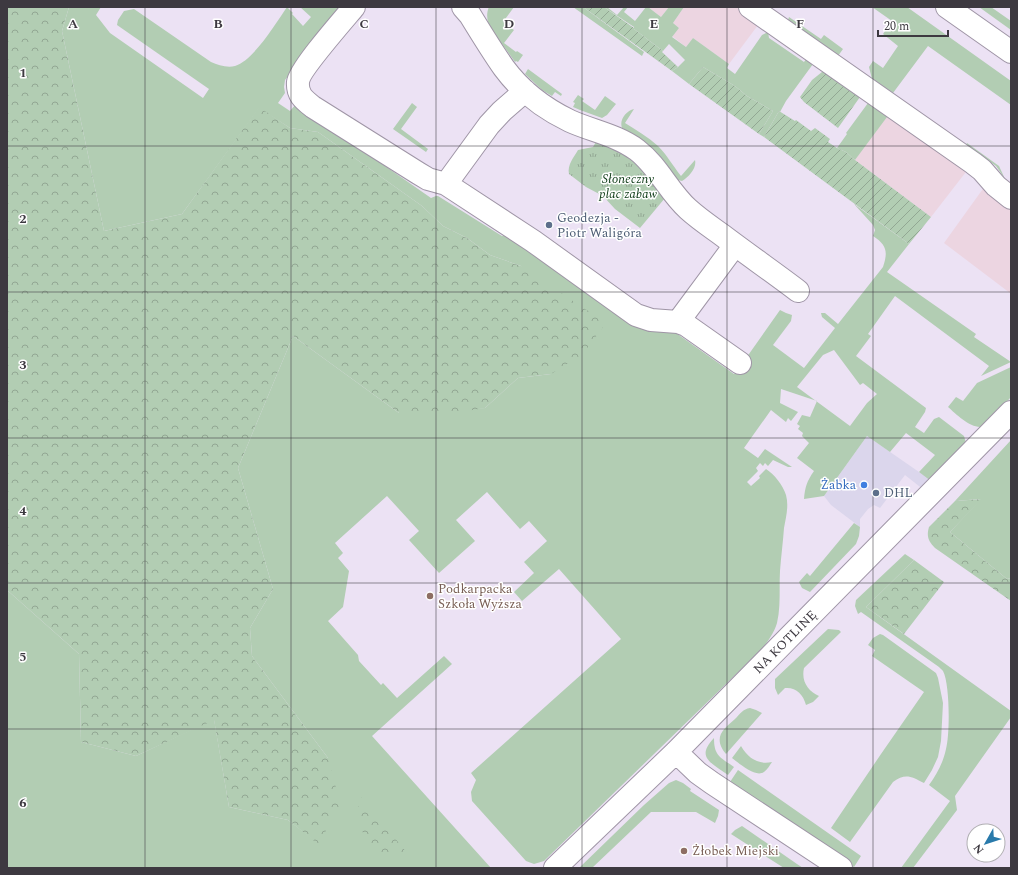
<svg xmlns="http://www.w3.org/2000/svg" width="1018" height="875" font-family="Spectral,serif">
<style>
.commercial{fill:#dbd6ec}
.industrial{fill:#ecd5e1}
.grass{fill:#b2cdb3;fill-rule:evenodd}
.forest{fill:url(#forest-crowns)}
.park{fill:url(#park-tufts)}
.garden{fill:url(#garden-furrows)}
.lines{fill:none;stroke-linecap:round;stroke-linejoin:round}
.minor-casing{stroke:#9f95a6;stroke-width:24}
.major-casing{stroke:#9f95a6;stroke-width:24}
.minor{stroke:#fff;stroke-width:22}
.major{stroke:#fff;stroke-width:22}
.grid{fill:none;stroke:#3d3940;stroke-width:1;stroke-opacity:0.55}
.service-dot{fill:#5c6f8a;stroke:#fff;stroke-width:1.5}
.shop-dot{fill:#3f7fe0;stroke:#fff;stroke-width:1.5}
.education-dot{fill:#8d6e63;stroke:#fff;stroke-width:1.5}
.labels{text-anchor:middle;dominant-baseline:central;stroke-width:3;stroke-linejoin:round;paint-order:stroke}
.park-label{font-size:13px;font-style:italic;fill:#0b3914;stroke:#fff}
.service-label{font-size:13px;fill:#4e5e75;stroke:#fff;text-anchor:start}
.shop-label{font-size:13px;fill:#366cbe;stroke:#fff;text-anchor:end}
.education-label{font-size:13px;fill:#785e54;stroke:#fff;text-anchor:start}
.street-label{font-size:13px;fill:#3d3940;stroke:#fff}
.grid-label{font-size:13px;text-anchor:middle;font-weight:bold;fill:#3d3940;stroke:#fff;stroke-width:3;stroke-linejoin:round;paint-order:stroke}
</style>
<defs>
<pattern id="forest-crowns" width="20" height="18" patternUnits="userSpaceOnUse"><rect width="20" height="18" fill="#b2cdb3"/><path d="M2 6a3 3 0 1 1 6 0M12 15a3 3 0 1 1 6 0" fill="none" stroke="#92a793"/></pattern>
<pattern id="park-tufts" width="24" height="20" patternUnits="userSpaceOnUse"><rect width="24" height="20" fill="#b2cdb3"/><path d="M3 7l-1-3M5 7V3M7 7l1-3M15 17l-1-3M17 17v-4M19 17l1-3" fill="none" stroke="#92a793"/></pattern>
<pattern id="garden-furrows" width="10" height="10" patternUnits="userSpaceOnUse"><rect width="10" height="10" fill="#b2cdb3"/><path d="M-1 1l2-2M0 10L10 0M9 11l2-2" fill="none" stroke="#92a793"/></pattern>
</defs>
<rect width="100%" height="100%" fill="#ece2f4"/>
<!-- commercial -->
<path class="commercial" d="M867,436l52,36 15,9 -10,9 -19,-15 -25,33 -6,-3 -6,4 -8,10v8l-29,-22 -7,-9z"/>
<!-- industrial -->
<path class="industrial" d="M648,7h21l-8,10z
M684,7h57l20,14 -32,43 -36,-26 -7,9 -14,-11 7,-8 -6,-5z
M887,110l82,58 -38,49 -76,-57 12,-18z
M985,186l26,19v87l-1,1 -66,-50z"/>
<!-- grass -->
<path class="grass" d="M69,7h32l-5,8 14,18 93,65 6,-9 -92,-64 1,-5 6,-9 10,-2 77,53c7,3 16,6 24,4 19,-6 41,-43 52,-59l6,6 -1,1 11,12 8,-9 -11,-10h42l-57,73 -1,7 1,6 -7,10 12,8 6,-7 135,94 5,-2h2l64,40 3,-1 171,98 58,41 15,-20 31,-44 6,3 6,2 -1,6 -18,24 31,23 31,-40 -13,-11 -1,-4h4l13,11 45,-57c5,-15 4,-22 -10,-31l2,-6 -2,-5 -19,-21 55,40 -22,28 89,62 -2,3 37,25 -30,14 8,-10 -94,-70 -27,38 3,2 -15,20 70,52 -1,4 -10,15 9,6 10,-14 5,-2 25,19 2,7 -35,38 -12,-9 16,-17 -29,-22 -16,19 -23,-16 -43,60 -20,3c1,-12 3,-18 10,-28l-17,-13 12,-15 -7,-7 1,-3 -5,-4 2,-3 -3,-2 5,-9 8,2 7,-16 -36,-12 -1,14 18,9 -7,9 -3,-3 -2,4 -15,-12 -27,38 14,10 7,-9 27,18h-4l-15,-7 -5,6 -3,-3 -2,3 -3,-3 -4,5 2,3 -11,11 4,4 9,-8 -1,-2 7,-7c8,5 17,16 20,26 3,11 0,22 -2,33 -1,14 -3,29 -4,43 -1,17 1,35 -3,52 -3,10 -9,18 -15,26l-218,212 -10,3 -8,-3 -54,-60 -1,-9 5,-12 -5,-7 150,-134 -62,-70 -37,32 -8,-9 20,-19 -10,-11 23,-21 -18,-20 -9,8 -33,-37 -31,28 19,21 -36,32 -30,-33 10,-9 -32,-35 -52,47 8,10 -5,5 11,13 -6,36 -15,14 30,34 1,6 22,24 2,-2 14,15 47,-42 8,8 -80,72 119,132h-484v-278l72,64 2,88 55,14 78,-37 15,88 59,13 30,23 10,-85 -76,-102 -2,-28 23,-39 -35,-121 55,-132 106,77 86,-5 33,-30 33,-4 -30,-108 -31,-11 -23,-17 -24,-12 -21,-20 -104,-74 -28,-4 -31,-20 -77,106 -78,17 -42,-200zM834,350l26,35 3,-2 14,11 -10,9 -17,23 -53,-39 26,-32z
M489,7h25l-11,15 11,8 -10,13 12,9 1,-1 6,4 -5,7 -2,-1 -1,1 -13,-18 -3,2c-6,-12 -16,-26 -10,-39z
M573,7h10l61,45 -2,4z
M604,7h3l10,8 7,-8h4l-4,5 11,9 11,-14h2l13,10 8,-10h15l-11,16 6,5 -7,9 14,10 7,-9 36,26 -2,4 8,6 27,-39 6,-3 1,6 35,24 5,-7 4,9 -27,37 -6,11 -1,-1 -15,26 -5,-3 14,-23 -26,-15 -12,-10 -32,-19 -14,17 -17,-13 6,-4 7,-7 -16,-16 -6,7 -29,-22v-2z
M872,7h35l104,74v24l-83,-59 -35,47 -21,-14 -3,-12 4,-6 10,7 15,-22 -15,-12 9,-13z
M979,7h12l20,14v9z
M789,17l32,22 3,-4 19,14 -5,7 -49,-35 -1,-1z
M528,69l34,25 -1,2 -6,-4 -3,4 -10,-6 -17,-16z
M578,95l6,4 -2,2 13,9 10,-14 11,8 -9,11 -5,3 -22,-8 -7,-3 2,-4 -2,-1z
M875,101l12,9v7l-32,43 -9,-8 -9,-4 10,-14 -1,-1 22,-30z
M412,103l5,4 -16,22 27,20 -2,3 -33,-23z
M634,109l-9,14c11,7 23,14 33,23 9,9 15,20 23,30l14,-16c2,8 -6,17 -13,21l-4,-1c-7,-7 -11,-16 -17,-23 -12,-13 -25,-21 -39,-29 -3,-8 4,-17 12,-19z
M967,143l32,23 6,13 -9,-13 -30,-21z
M1011,367v30l-26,29c-12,5 -28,-11 -37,-19l8,-10 7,4 14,-18z
M1011,440v138l-4,1 -57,-47 31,-33 -26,2z
M854,523l6,4 -1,9 -3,8 -46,48 -8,-4 -3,-6 8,-9 3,3z
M905,554l9,6 -48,47 145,104v6l-56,79 2,14 -44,58h-12l49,-67 -21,-16c8,-11 14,-22 17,-36 4,-15 4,-65 -3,-78 -1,-1 -3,-3 -4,-4l-78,-55 -3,2 -3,-8 1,-6z
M828,629l11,1 2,2 -37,36c-3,13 4,23 15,28l-6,6 -7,3c-3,-11 -10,-18 -21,-17l-7,7 -3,-7v-9z
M880,634l3,1 53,38 2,5 5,25 -2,38 -3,16 -6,13 -8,13c-13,-7 -19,-10 -31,-1l-43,60 -19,-14 50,-74 43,-62 -52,-36 3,-6 -7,-5 5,-7z
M750,708l6,2 6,3 -36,41c-13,-16 -4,-24 9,-35 5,-5 8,-10 15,-11z
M714,738c0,18 6,19 20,29l-6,8c-16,-12 -33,-17 -14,-37z
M741,746c7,12 17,19 31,16 -2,3 -5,8 -8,10 -9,6 -25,-9 -32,-14z
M738,770l123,86 -7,11 -124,-85z
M676,780l7,3 8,6 -1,2 29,19 -1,6 -3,7 -19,-11h-45l-59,56h-13l65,-63 25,-22z
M742,826l55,38 6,4h-19l-53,-34 4,-4z"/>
<!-- forest -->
<path class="forest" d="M7,7h62l-7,24 42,200 78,-17 77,-107 31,21 28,4 104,74 21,20 24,12 23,17 31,11 85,57 -23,31 -32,20 -33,4 -33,30 -51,8 -35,-3 -106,-77 -55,132 35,121 -23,39 2,28 76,102 13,48 -23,38 -30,-24 -59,-13 -15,-87 -78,36 -55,-14 -2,-88 -72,-64z
M982,499l-32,33 57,47 4,-1v23l-76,-53c-6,-6 -9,-11 -6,-21l26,-26z
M914,560l30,22 -40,52 -38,-27z
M361,797l46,56h-25l-10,-6 -12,-19 -3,-18z"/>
<!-- park -->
<path class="park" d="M597,140l36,17 32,41 -25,30 -25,-19 -12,-13 -17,-9 -17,-13c-2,-9 5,-17 9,-24l15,-3z"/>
<!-- garden -->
<path class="garden" d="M583,7h21l30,21v1l29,22 -1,1 16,15 -6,4z
M703,67l32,19 12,10 26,15 -14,23 -70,-50z
M831,70l29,27 -22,31 -34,-26 -4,-5 12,-17 10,-8z
M779,111l16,10 1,-1 15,11 4,-3 15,11 -2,3 9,6 9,4 9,8 76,57 -22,27 -145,-107z"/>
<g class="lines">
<!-- minor casing -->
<g class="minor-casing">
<path id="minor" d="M354,7c-10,12 -55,63 -56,75 -1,13 6,18 15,25l105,66 10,6 18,5 87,57 103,74 15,5 27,2 8,3 54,38
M463,7l7,8c11,18 22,36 34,53 17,23 41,41 66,53 22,10 47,14 67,29 21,16 32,42 51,59 11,10 23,18 34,26 25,19 51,37 76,56
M750,7l223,156 9,7 14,16 15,12
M446,184l43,-59 13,-14 23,-20
M678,322l57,-77
M676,752l22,21 14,10 129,85
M555,868l121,-116 335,-340"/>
</g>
<!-- major casing -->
<g class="major-casing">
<path id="major" d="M947,7l64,45"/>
</g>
<!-- minor -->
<use href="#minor" class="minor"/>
<!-- major -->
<use href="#major" class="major"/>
</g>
<!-- grid -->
<path class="grid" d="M145,7v861M291,7v861M436,7v861M582,7v861M727,7v861M873,7v861M7,146h1004M7,292h1004M7,438h1004M7,583h1004M7,729h1004"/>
<!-- markers -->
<g class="service-dot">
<circle cx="549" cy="225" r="4"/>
<circle cx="876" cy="493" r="4"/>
</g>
<circle class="shop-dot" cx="864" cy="485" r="4"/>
<g class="education-dot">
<circle cx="430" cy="596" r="4"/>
<circle cx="684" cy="851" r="4"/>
</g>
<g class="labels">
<!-- park labels -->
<g class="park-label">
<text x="628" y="179">Słoneczny<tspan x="628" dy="15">plac zabaw</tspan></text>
</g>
<!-- service labels -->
<g class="service-label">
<text x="557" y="218">Geodezja -<tspan x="557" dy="15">Piotr Waligóra</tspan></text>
<text x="884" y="493">DHL</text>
</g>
<!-- shop labels -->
<g class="shop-label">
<text x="856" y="485">Żabka</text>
</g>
<!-- education labels -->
<g class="education-label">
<text x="438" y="589">Podkarpacka<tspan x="438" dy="15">Szkoła Wyższa</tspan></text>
<text x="692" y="851">Żłobek Miejski</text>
</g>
<!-- street labels -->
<g class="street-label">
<text transform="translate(785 642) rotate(-45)">NA KOTLINĘ</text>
</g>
</g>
<g class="grid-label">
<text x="73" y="28">A</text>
<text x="218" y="28">B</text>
<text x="364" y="28">C</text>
<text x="509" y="28">D</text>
<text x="654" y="28">E</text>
<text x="800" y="28">F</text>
<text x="23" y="77">1</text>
<text x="23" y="223">2</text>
<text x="23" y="369">3</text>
<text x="23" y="515">4</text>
<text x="23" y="661">5</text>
<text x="23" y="807">6</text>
</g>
<!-- border -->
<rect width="1018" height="875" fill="none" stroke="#3d3940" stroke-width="16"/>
<!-- north arrow -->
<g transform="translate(986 843) rotate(231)"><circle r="19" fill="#ffffff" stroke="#b1b0b3"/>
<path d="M0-3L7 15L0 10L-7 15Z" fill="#297aab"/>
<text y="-6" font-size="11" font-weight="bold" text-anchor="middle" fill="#3d3940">N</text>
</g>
<!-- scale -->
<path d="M878 30v6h70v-6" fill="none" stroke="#3d3940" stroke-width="2"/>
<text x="884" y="30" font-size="12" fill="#3d3940" stroke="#ffffff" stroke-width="3" paint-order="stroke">20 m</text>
</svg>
